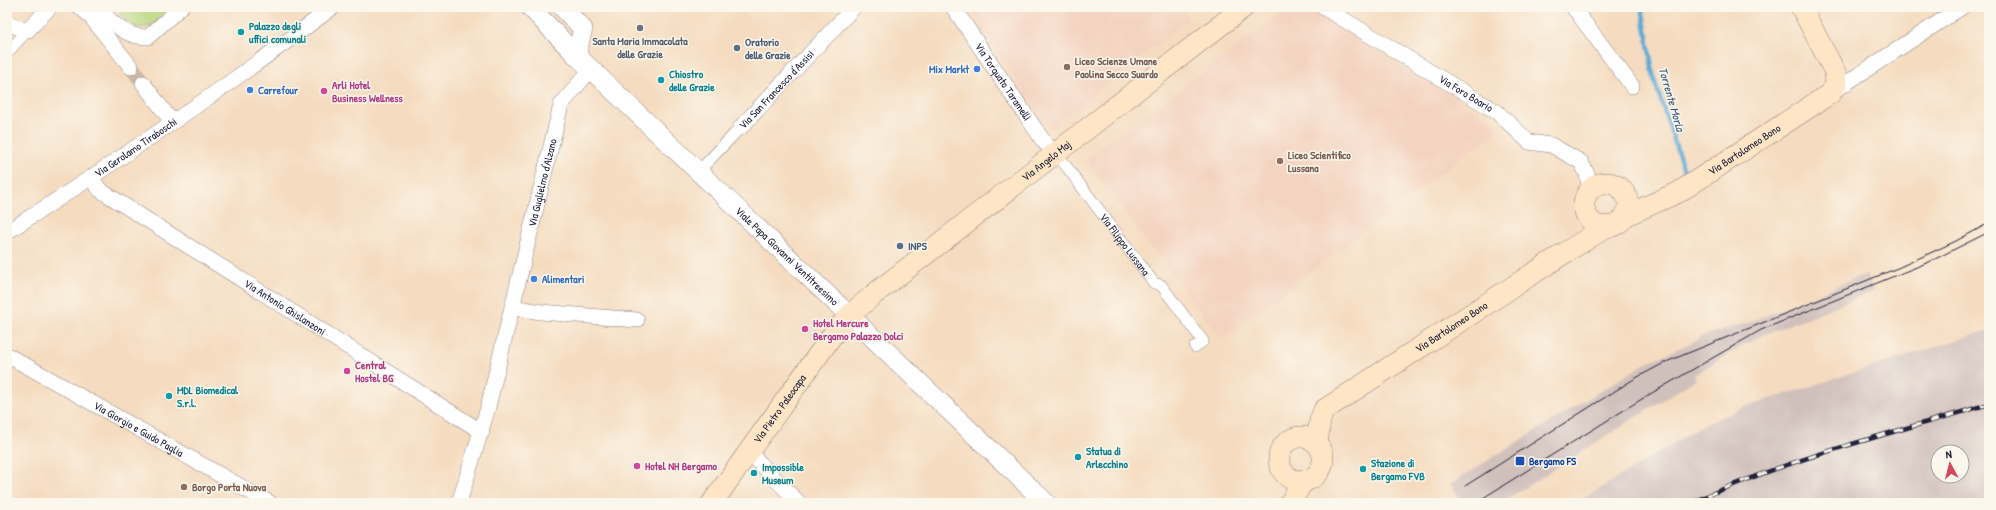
<svg xmlns="http://www.w3.org/2000/svg" width="1996" height="510" font-family="'Patrick Hand',sans-serif">
<style>
.built{fill:#f4d3c0}
.industrial{fill:#d0c0bc;fill-rule:evenodd}
.green{fill:#b5d57c;stroke:#6c7c5c}
.lines{fill:none;stroke-linecap:round;stroke-linejoin:round}
.stream{stroke:#5aaad4;stroke-width:4.5}
.minor-tunnel{stroke:#cbb7a5;stroke-width:15;stroke-dasharray:15 8;stroke-linecap:butt}
.pedestrian-casing{stroke:#8c7f7e;stroke-width:12}
.minor-casing{stroke:#8c7f7e;stroke-width:16}
.tertiary-casing{stroke:#8c7f7e;stroke-width:20}
.secondary-casing{stroke:#8c7f7e;stroke-width:22}
.pedestrian{stroke:#fff;stroke-width:11}
.minor{stroke:#fff;stroke-width:15}
.tertiary{stroke:#fff;stroke-width:19}
.secondary{stroke:#fde5c5;stroke-width:21}
.tram{stroke:#22223b;stroke-width:1}
.rail-casing{stroke:#22223b;stroke-width:4.5}
.rail{stroke:#fbf7ec;stroke-width:3;stroke-dasharray:9;stroke-linecap:butt}
.worship-dot{fill:#6b7280;stroke:#fbf7ec;stroke-width:1.5}
.culture-dot{fill:#0f9aa8;stroke:#fbf7ec;stroke-width:1.5}
.service-dot{fill:#5c6f8a;stroke:#fbf7ec;stroke-width:1.5}
.education-dot{fill:#8d6e63;stroke:#fbf7ec;stroke-width:1.5}
.shop-dot{fill:#3f7fe0;stroke:#fbf7ec;stroke-width:1.5}
.hotel-dot{fill:#d1479c;stroke:#fbf7ec;stroke-width:1.5}
.transit-dot{fill:#1a4fb4;stroke:#fbf7ec;stroke-width:1.5}
.labels{text-anchor:middle;dominant-baseline:central;stroke-width:3;stroke-linejoin:round;paint-order:stroke}
.culture-label{font-size:11px;font-weight:bold;fill:#0d838f;stroke:#fbf7ec;text-anchor:start}
.worship-label{font-size:11px;font-weight:bold;fill:#5b616d;stroke:#fbf7ec}
.service-label{font-size:11px;font-weight:bold;fill:#4e5e75;stroke:#fbf7ec;text-anchor:start}
.education-label{font-size:11px;font-weight:bold;fill:#785e54;stroke:#fbf7ec;text-anchor:start}
.shop-label{font-size:11px;font-weight:bold;fill:#366cbe;stroke:#fbf7ec;text-anchor:start}
.street-label{font-size:11px;fill:#22223b;stroke:#fbf7ec}
.hotel-label{font-size:11px;font-weight:bold;fill:#b23c85;stroke:#fbf7ec;text-anchor:start}
.transit-label{font-size:11px;font-weight:bold;fill:#164399;stroke:#fbf7ec;text-anchor:start}
.water-label{font-size:12px;font-style:italic;fill:#385878;stroke:#fbf7ec}
</style>
<rect width="100%" height="100%" fill="#fbf7ec"/>
<filter id="ink" filterUnits="userSpaceOnUse"><feTurbulence type="fractalNoise" baseFrequency=".025" numOctaves="2"/><feDisplacementMap in="SourceGraphic" scale="8" xChannelSelector="R" yChannelSelector="G"/><feConvolveMatrix kernelMatrix="1 2 1 2 8 2 1 2 1" color-interpolation-filters="sRGB"/></filter>
<filter id="wash" filterUnits="userSpaceOnUse"><feTurbulence type="fractalNoise" baseFrequency=".012" numOctaves="4" result="noise"/><feDisplacementMap in="SourceGraphic" scale="16" xChannelSelector="R" yChannelSelector="G"/><feGaussianBlur stdDeviation="0.9" result="paint"/><feColorMatrix in="noise" values="0 0 0 0 0 0 0 0 0 0 0 0 0 0 0 0 0 1.4 0 .05"/><feComposite in="paint" operator="in"/></filter>
<g filter="url(#wash)">
<rect width="100%" height="100%" fill="#f5dcc0"/>
<!-- built -->
<path class="built" d="M967,7h213l9,12 -139,110 -12,-14z
M1290,7h17l180,110 7,5 3,9 -276,208 -136,-179z"/>
<!-- industrial -->
<path class="industrial" d="M1866,274l8,17 -111,44 -28,15 -41,25 2,4 -195,124h-38l-13,-19 196,-121 53,-24v-2l54,-16z
M1989,330v173h-412l124,-77 44,-19zM1938,452h24v24h-24z"/>
<!-- green -->
<path class="green" d="M119,7h58c-12,8 -30,28 -45,18 -6,-4 -9,-10 -15,-15z"/>
<g class="lines">
<!-- stream -->
<path class="stream" d="M1642,7l12,72 30,92"/>
</g>
</g>
<g filter="url(#ink)">
<g class="lines">
<!-- minor-tunnel -->
<path class="minor-tunnel" d="M131,67l12,16"/>
<!-- pedestrian casing -->
<g class="pedestrian-casing">
<g id="pedestrian">
<path d="M7,53l20,-22"/>
<path id="s1" d="M1057,154l97,129 7,2 42,56 -8,6"/>
<path d="M699,171l41,-43"/>
</g>
</g>
<!-- minor casing -->
<g class="minor-casing">
<g id="minor">
<path d="M80,7l10,9 41,51"/>
<path d="M92,7c23,12 27,30 56,30l33,-30"/>
<path id="s2" d="M953,7l91,135 13,12"/>
<path id="s3" d="M1323,7l174,105 32,30 22,3 30,17 6,12 3,16"/>
<path d="M1573,7l59,79"/>
<path d="M7,23l20,8 23,-24"/>
<path d="M143,83l29,39"/>
<path d="M1831,93l131,-86"/>
<path id="s4" d="M740,128l114,-121"/>
<path id="s5" d="M91,178l9,12 382,242"/>
<path id="s6" d="M7,232c111,-71 221,-146 326,-225"/>
<path d="M512,307l29,5 96,8"/>
<path id="s7" d="M7,355l263,148"/>
<path d="M748,451l51,52"/>
<path id="s8" d="M459,503l28,-92 74,-306 30,-36"/>
</g>
</g>
<!-- tertiary casing -->
<g class="tertiary-casing">
<g id="tertiary">
<path id="s9" d="M530,7l46,48 470,448"/>
<path d="M562,7l21,22 -7,26"/>
</g>
</g>
<!-- secondary casing -->
<g class="secondary-casing">
<g id="secondary">
<circle cx="1606" cy="205" r="22"/>
<path id="s10" d="M1625,216l54,-24 152,-99 5,-9 -1,-12 -34,-65"/>
<circle cx="1301" cy="459" r="22"/>
<path id="s11" d="M1317,444l3,-24 4,-10 242,-158 42,-26"/>
<path id="s12" d="M712,503l119,-166 18,-21 24,-21 371,-288"/>
<path d="M1290,503l14,-23"/>
</g>
</g>
<!-- pedestrian -->
<use href="#pedestrian" class="pedestrian"/>
<!-- minor -->
<use href="#minor" class="minor"/>
<!-- tertiary -->
<use href="#tertiary" class="tertiary"/>
<!-- secondary -->
<use href="#secondary" class="secondary"/>
<!-- tram -->
<path class="tram" d="M1465,486l169,-107 32,-17 234,-95 56,-26 33,-18
M1475,503l170,-106 116,-67 168,-68 60,-30"/>
<!-- rail casing -->
<g class="rail-casing">
<path id="rail" d="M1691,503c95,-44 198,-69 298,-99"/>
</g>
<!-- rail -->
<use href="#rail" class="rail"/>
</g>
</g>
<!-- markers -->
<circle class="worship-dot" cx="640" cy="28" r="4"/>
<g class="culture-dot">
<circle cx="241" cy="32" r="4"/>
<circle cx="661" cy="80" r="4"/>
<circle cx="169" cy="396" r="4"/>
<circle cx="1078" cy="457" r="4"/>
<circle cx="1363" cy="469" r="4"/>
<circle cx="754" cy="473" r="4"/>
</g>
<g class="service-dot">
<circle cx="737" cy="48" r="4"/>
<circle cx="900" cy="246" r="4"/>
</g>
<g class="education-dot">
<circle cx="1067" cy="67" r="4"/>
<circle cx="1280" cy="161" r="4"/>
<circle cx="184" cy="487" r="4"/>
</g>
<g class="shop-dot">
<circle cx="977" cy="69" r="4"/>
<circle cx="250" cy="90" r="4"/>
<circle cx="534" cy="279" r="4"/>
</g>
<g class="hotel-dot">
<circle cx="324" cy="91" r="4"/>
<circle cx="805" cy="329" r="4"/>
<circle cx="347" cy="371" r="4"/>
<circle cx="637" cy="466" r="4"/>
</g>
<rect class="transit-dot" x="1515" y="456" width="10" height="10" rx="2"/>
<g class="labels">
<!-- culture labels -->
<g class="culture-label">
<text x="249" y="26">Palazzo degli<tspan x="249" dy="13">uffici comunali</tspan></text>
<text x="669" y="74">Chiostro<tspan x="669" dy="13">delle Grazie</tspan></text>
<text x="177" y="390">MDL Biomedical<tspan x="177" dy="13">S.r.l.</tspan></text>
<text x="1086" y="451">Statua di<tspan x="1086" dy="13">Arlecchino</tspan></text>
<text x="1371" y="463">Stazione di<tspan x="1371" dy="13">Bergamo FVB</tspan></text>
<text x="762" y="467">Impossible<tspan x="762" dy="13">Museum</tspan></text>
</g>
<!-- worship labels -->
<g class="worship-label">
<text x="640" y="41">Santa Maria Immacolata<tspan x="640" dy="13">delle Grazie</tspan></text>
</g>
<!-- service labels -->
<g class="service-label">
<text x="745" y="42">Oratorio<tspan x="745" dy="13">delle Grazie</tspan></text>
<text x="908" y="246">INPS</text>
</g>
<!-- education labels -->
<g class="education-label">
<text x="1075" y="61">Liceo Scienze Umane<tspan x="1075" dy="13">Paolina Secco Suardo</tspan></text>
<text x="1288" y="155">Liceo Scientifico<tspan x="1288" dy="13">Lussana</tspan></text>
<text x="192" y="487">Borgo Porta Nuova</text>
</g>
<!-- shop labels -->
<g class="shop-label">
<text x="969" y="69" text-anchor="end">Mix Markt</text>
<text x="258" y="90">Carrefour</text>
<text x="542" y="279">Alimentari</text>
</g>
<!-- street labels -->
<g class="street-label">
<text stroke="none"><textPath href="#s2" startOffset="90">Via Torquato Taramelli</textPath></text>
<text stroke="none"><textPath href="#s4" startOffset="53">Via San Francesco d'Assisi</textPath></text>
<text stroke="none"><textPath href="#s3" startOffset="167">Via Foro Boario</textPath></text>
<text stroke="none"><textPath href="#s6" startOffset="154">Via Gerolamo Tiraboschi</textPath></text>
<text stroke="none"><textPath href="#s10" startOffset="137">Via Bartolomeo Bono</textPath></text>
<text stroke="none"><textPath href="#s12" startOffset="483">Via Angelo Maj</textPath></text>
<text stroke="none"><textPath href="#s8" startOffset="331">Via Guglielmo d'Alzano</textPath></text>
<text stroke="none"><textPath href="#s1" startOffset="113">Via Filippo Lussana</textPath></text>
<text stroke="none"><textPath href="#s9" startOffset="358">Viale Papa Giovanni Ventitreesimo</textPath></text>
<text stroke="none"><textPath href="#s5" startOffset="234">Via Antonio Ghislanzoni</textPath></text>
<text stroke="none"><textPath href="#s11" startOffset="187">Via Bartolomeo Bono</textPath></text>
<text stroke="none"><textPath href="#s12" startOffset="116">Via Pietro Paleocapa</textPath></text>
<text stroke="none"><textPath href="#s7" startOffset="151">Via Giorgio e Guido Paglia</textPath></text>
</g>
<!-- hotel labels -->
<g class="hotel-label">
<text x="332" y="85">Arli Hotel<tspan x="332" dy="13">Business Wellness</tspan></text>
<text x="813" y="323">Hotel Mercure<tspan x="813" dy="13">Bergamo Palazzo Dolci</tspan></text>
<text x="355" y="365">Central<tspan x="355" dy="13">Hostel BG</tspan></text>
<text x="645" y="466">Hotel NH Bergamo</text>
</g>
<!-- transit labels -->
<g class="transit-label">
<text x="1529" y="461">Bergamo FS</text>
</g>
<!-- water labels -->
<g class="water-label">
<text transform="translate(1672 99) rotate(74)">Torrente Morla</text>
</g>
</g>
<!-- margin -->
<rect width="1996" height="510" fill="none" stroke="#fbf7ec" stroke-width="24"/>
<!-- north arrow -->
<g transform="translate(1950 464) rotate(353)"><circle r="19" fill="#fbf7ec" stroke="#a4a2a5"/>
<path d="M0-3L7 15L0 10L-7 15Z" fill="#d1495b"/>
<text y="-6" font-size="11" font-weight="bold" text-anchor="middle" fill="#22223b">N</text>
</g>
</svg>
